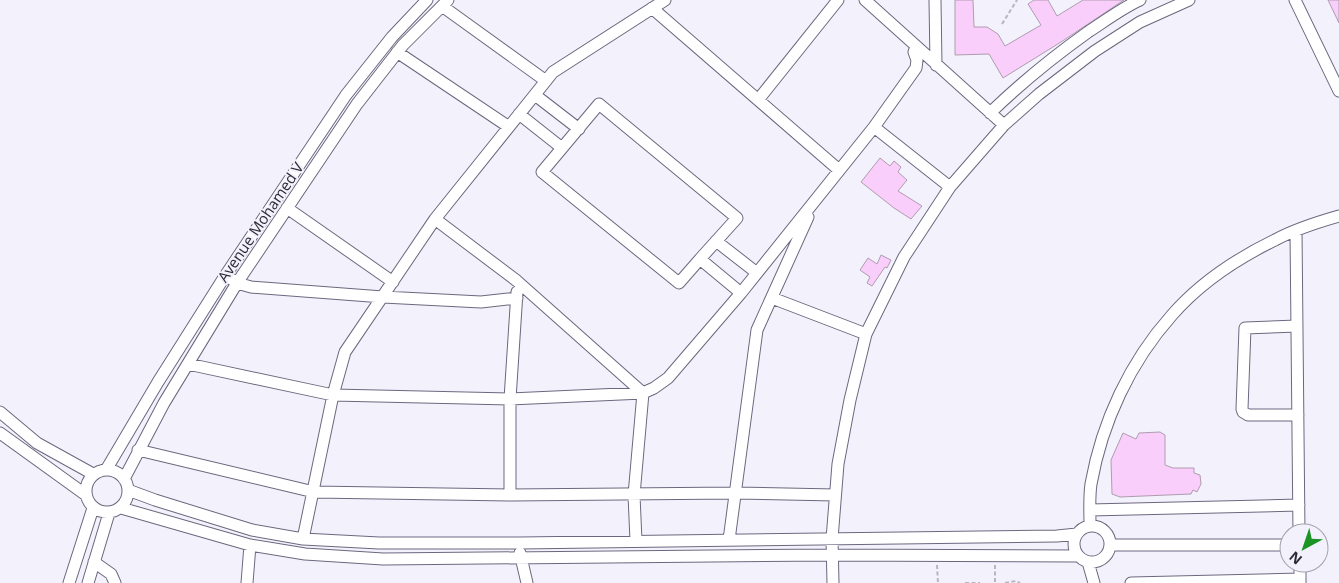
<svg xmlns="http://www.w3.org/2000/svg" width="1339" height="583" font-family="'Open Sans',sans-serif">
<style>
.building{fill:#f9cefa;stroke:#af9caf}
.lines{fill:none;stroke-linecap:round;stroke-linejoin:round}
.minor-casing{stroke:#6b687e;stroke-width:13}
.path{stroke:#b7b6bf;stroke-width:2;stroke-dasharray:4 2.5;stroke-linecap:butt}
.minor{stroke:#fff;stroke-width:11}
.labels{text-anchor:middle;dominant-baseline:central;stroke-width:4;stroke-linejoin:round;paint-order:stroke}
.street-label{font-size:15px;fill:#2b2a33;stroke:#f3f2fc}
</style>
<rect width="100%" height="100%" fill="#f3f2fc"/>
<!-- building -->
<path class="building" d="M955,0h18l1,27h13l11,7 7,12 36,-21 -13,-21 6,-4h14l9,16 26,-16h41l-63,42 -58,36 -14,-24 -34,1z
M1328,0h11v23z
M880,158l10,8 4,-5 7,6 -3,5 9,8 -9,11 24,15 -11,13 -17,-11 -33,-26z
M881,255l10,5 -4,8 -2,-1 -13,19 -5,-3 3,-6 -10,-7 8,-12 9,6z
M1160,432l5,3v30l8,3h21v5l6,2 1,9 -4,8 -4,-2 -2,4 -71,3 -8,-3 -1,-34 12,-27 13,6 3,-6z"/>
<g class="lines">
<!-- minor casing -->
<g class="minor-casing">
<path id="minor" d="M865,0l139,125
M935,0l1,65
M1295,0l44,91
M442,6l104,75
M652,8l187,162
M397,52l112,75
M535,95l44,34
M758,100l80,-100
M990,113c31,-30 63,-56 98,-81 17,-11 34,-24 52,-32
M519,114l43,34
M874,127l76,60
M287,208l106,74
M435,219l82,62 126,112 -9,102 2,46
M1296,231l3,302
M716,241l41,32
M700,259l37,-41 -138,-114 -57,68 137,111 21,-24 41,34
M231,279l6,4 14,4 132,10 98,5 36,-4
M772,298l94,36
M1297,326l-52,2 -3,81 1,3 5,3h50
M188,364l145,31 177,4 133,-6 11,-5 14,-10 73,-85 133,-166 42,-59 1,-8 -3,-8 2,-5
M0,412l37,31 56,31
M0,433l86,62
M138,450l176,42 196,3 225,-2 100,2
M86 491a21 21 0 1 1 42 0a21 21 0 1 1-42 0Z
M106,470l52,-88 67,-106 121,-181 46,-58 35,-37
M124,479l40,-76 73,-120 120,-179 46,-59 45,-45
M128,490l27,10 97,30 51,9 76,4h141l537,-7 20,-2
M510,495v-96l7,-107
M121,508l129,37 55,9 78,5 448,-4 247,1
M1090,510l209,-5
M1074 544a18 18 0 1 1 36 0a18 18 0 1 1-36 0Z
M1090,526c0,-14 -1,-29 1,-42 11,-62 39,-122 81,-169 27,-31 66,-57 103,-75 20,-11 43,-18 64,-24
M303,539l30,-144 12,-43 90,-133 118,-147 112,-72
M729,540l28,-210 51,-113
M1110,545h179
M520,553l7,30
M94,562l17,12 4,9
M1088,562l6,21
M1300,563v20
M69,583l24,-75
M88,583l21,-70
M247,583l3,-38
M833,583l-1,-44 6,-75 12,-64 16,-66 38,-77 46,-70 54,-62 35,-31 56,-43 45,-29 49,-22
M1131,583l169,-4"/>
</g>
<!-- path -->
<path class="path" d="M1002,24l15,-24
M937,565l1,18
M995,565v18
M965,583h15
M1005,583l11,-2 4,2"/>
<!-- minor -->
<use href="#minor" class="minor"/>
</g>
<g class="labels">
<!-- street labels -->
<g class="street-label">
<text transform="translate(260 222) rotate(-56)">Avenue Mohamed V</text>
</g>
</g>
<!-- north arrow -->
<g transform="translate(1304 548) rotate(220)"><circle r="24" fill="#f3f2fc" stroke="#a3a2ac"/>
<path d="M0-4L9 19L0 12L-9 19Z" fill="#1c9423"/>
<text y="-8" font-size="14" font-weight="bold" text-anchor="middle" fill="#2b2a33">N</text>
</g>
</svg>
